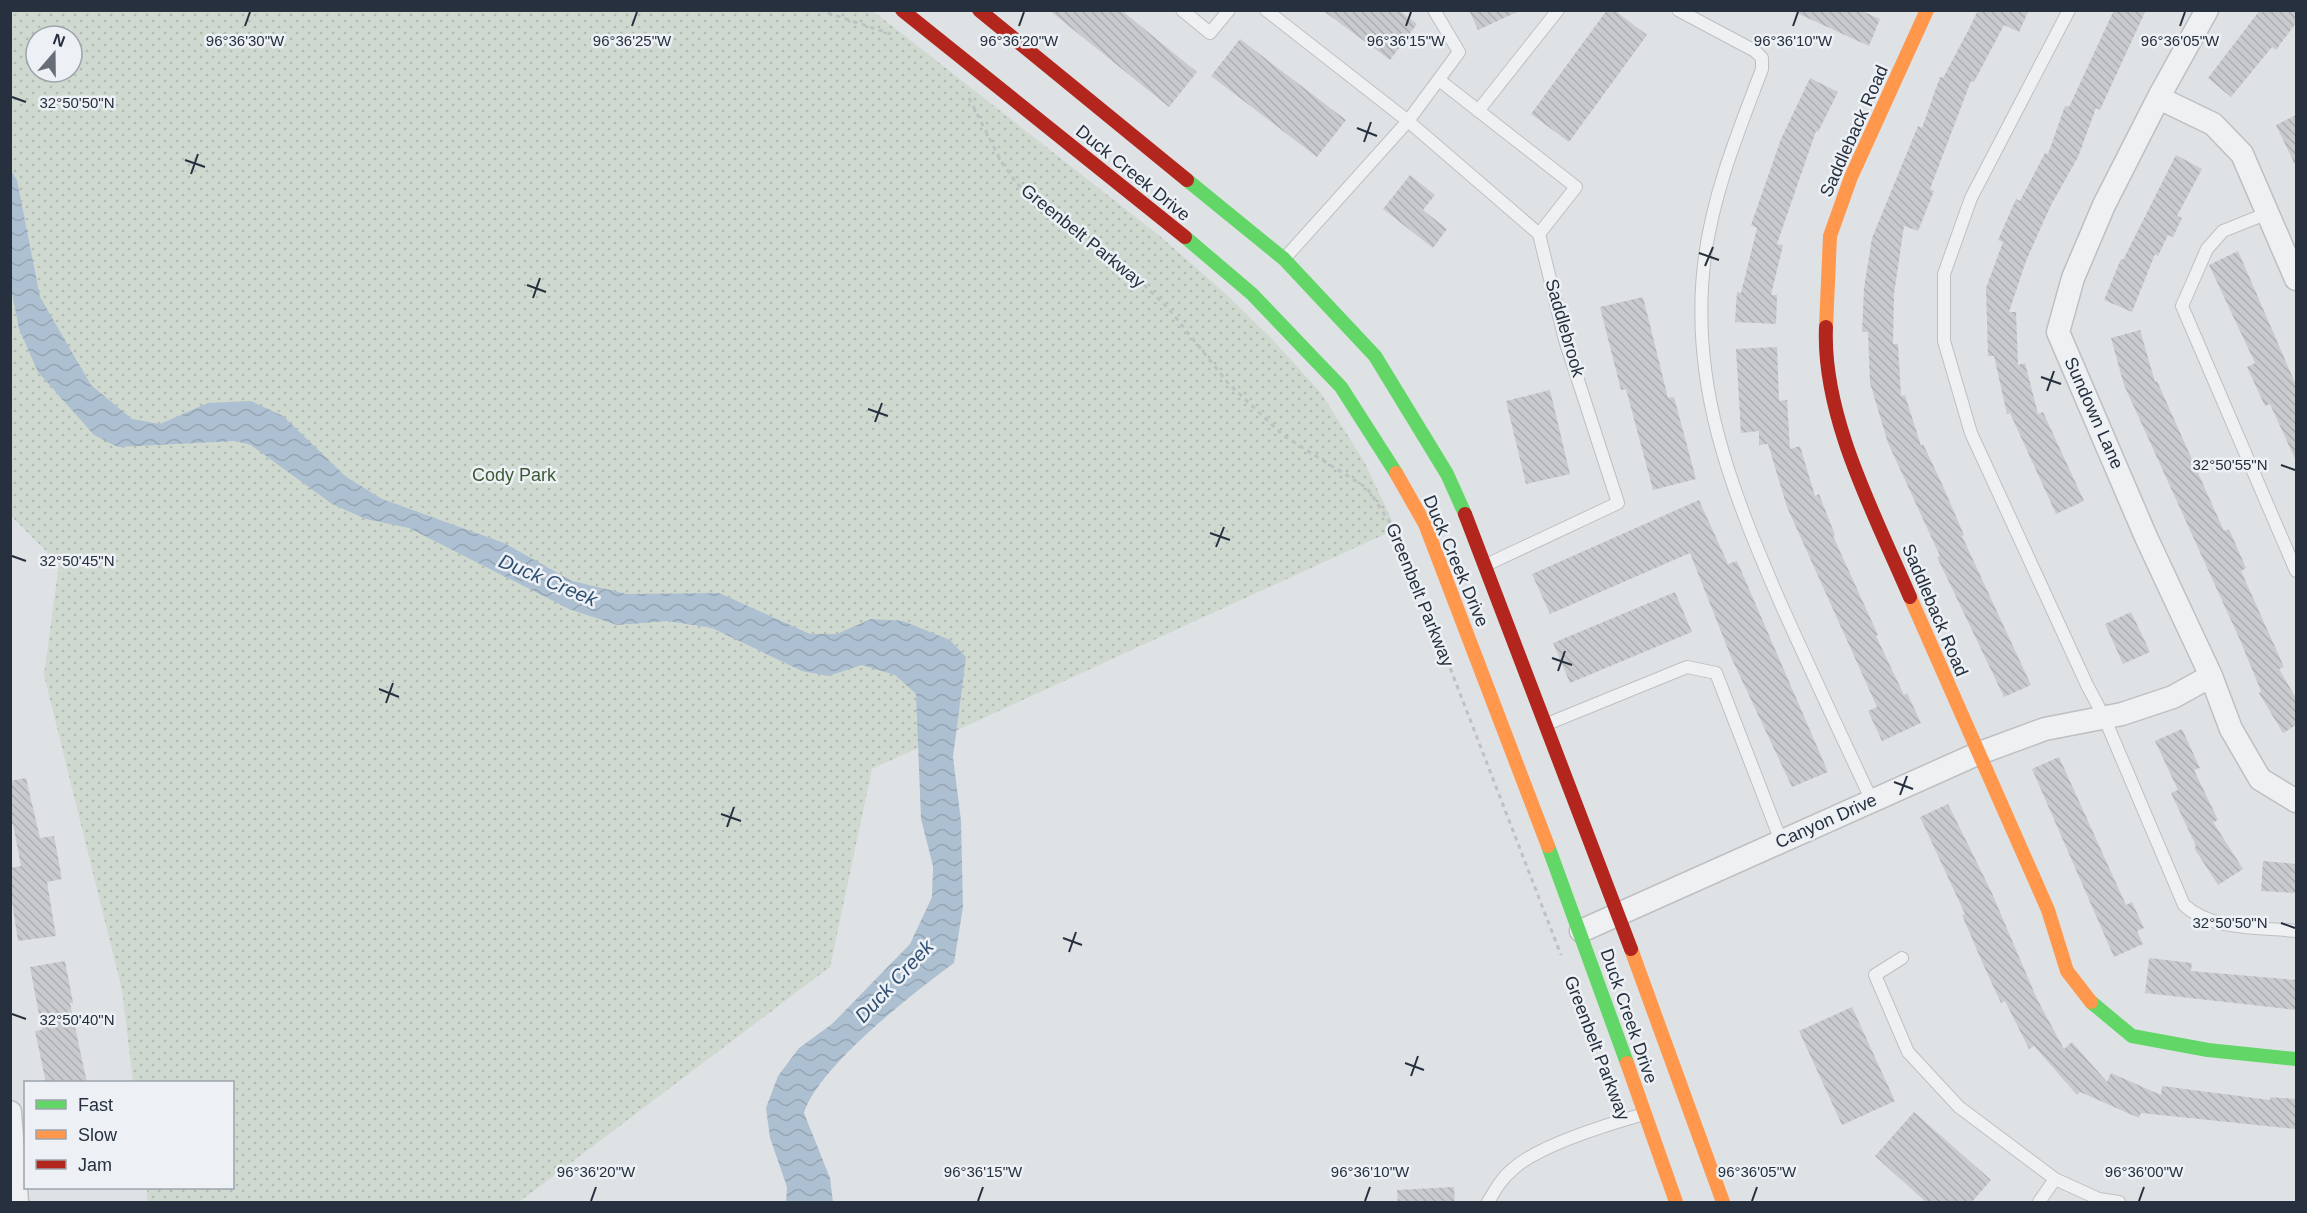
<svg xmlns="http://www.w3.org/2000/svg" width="2307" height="1213" font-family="Arial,sans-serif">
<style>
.park{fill:url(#park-dots);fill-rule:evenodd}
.water{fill:url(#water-waves)}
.building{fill:url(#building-back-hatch)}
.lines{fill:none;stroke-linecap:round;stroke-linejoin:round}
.lane-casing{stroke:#bdc0c3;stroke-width:14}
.street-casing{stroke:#bdc0c3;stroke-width:25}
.path{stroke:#bfc1c5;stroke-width:3;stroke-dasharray:4.5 4.5;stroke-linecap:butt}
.lane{stroke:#eff0f2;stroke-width:12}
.street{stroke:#eff0f2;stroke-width:22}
.fast{stroke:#63d668;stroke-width:14}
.slow{stroke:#ff974d;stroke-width:14}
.jam{stroke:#b3261e;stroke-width:14}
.ticks{fill:none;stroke:#26303e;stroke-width:2}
.labels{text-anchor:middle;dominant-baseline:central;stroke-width:5;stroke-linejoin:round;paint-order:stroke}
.street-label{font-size:18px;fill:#26303e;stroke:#edf1f5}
.park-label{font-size:18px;fill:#3c5a34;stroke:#edf1f5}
.water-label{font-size:20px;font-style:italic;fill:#305073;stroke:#edf1f5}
.ticks-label{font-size:15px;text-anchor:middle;fill:#26303e;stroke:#edf1f5;stroke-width:5;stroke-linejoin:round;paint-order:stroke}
</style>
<defs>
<pattern id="park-dots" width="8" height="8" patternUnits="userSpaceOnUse" patternTransform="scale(1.5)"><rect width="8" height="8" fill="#d0d9d0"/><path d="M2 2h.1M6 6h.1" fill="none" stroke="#b2bbb4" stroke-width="1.8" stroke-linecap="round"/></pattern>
<pattern id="water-waves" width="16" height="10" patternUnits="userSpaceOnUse" patternTransform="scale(1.5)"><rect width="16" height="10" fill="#adc0d1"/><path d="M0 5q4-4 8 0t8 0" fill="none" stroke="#95a5b4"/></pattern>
<pattern id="building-back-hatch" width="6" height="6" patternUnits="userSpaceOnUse" patternTransform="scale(1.5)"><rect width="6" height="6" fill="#c8cacd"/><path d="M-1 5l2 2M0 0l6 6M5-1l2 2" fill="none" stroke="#acaeb1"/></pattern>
</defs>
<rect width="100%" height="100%" fill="#dfe2e5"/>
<!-- park -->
<path class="park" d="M10,11h863l288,226 66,58 45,44 48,53 44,69 32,68 -524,240 -42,198 -311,235h-372v-14h85v-106h-99l-11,-92 -78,-315 15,-111 -48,-48zM36,36h36v36h-36z"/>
<!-- water -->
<path class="water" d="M11,171l6,9 23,117 51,88 41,34 28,5 48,-21 43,-2 32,15 62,60 37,23 122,44 68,38 55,13 92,-1 91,41h27l34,-15 32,2 47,19 16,17 -13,100 8,64 2,86 -9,56c-41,30 -136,104 -150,150l26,65 3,24h-47l1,-15 -17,-49 -4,-30 12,-32 21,-28 33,-24 78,-80 22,-47 1,-31 -12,-47 -5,-125 -21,-19 -33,-10 -34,11 -26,-5 -90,-43 -44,-7 -51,4 -48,-16 -160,-81 -43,-9 -34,-15 -81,-59 -16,-4 -117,6 -24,-12 -56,-63 -19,-43 -8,-41z"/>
<!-- building -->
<path class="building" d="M1049,10h72l76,62 -28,35z
M1322,10h77l18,14 -27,36z
M1469,10h52l-43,20z
M1607,10h7l33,25 -78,107 -38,-28z
M1790,10h70l20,9 -11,27z
M1974,10h55l-10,22 -15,-7 -30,57 -3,-1 -41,108 4,2 -16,40 -14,-5 -10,68 -1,50h5l3,52 4,-1 16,51 2,-2 19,40 22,51 -2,1 69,149 -27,12 -67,-140 3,-1 -52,-113 -18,-60 -2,-51h-6l2,-44 8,-50 46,-112 4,2 18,-51 3,1 26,-49 8,-17z
M2114,10h32l-46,100 -4,-2 -18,49 -27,48 -25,56 -17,51h7l2,53 7,-2 13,51 5,-2 41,89 -28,13 -46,-101 -3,1 -13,-58h-6l-2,-68 17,-46 -5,-2 18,-41 4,2 25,-48 3,1 17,-48 4,1z
M2260,10h36v13l-20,27 -4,-3 -41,50 -23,-19z
M1240,39l106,81 -29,37 -106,-81z
M1810,78l28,14 -20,40 -2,-1 -39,113 6,1 -12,50h6l-1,29 -41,-2 2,-30 4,1 16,-65 -6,-3 30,-86z
M2296,115v52l-20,-42z
M2176,155l26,14 -25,47 5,2 -9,19 -5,-2 -10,21 -3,-2 -23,58 -28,-12 17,-41 2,1z
M1410,175l25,20 -12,15 24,19 -14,19 -50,-39z
M2238,251l58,134v76l-26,-57 -5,2 -18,-39 8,-4 -46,-98z
M1643,297l25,101 6,-1 22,82 -43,11 -27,-101 -5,1 -21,-83z
M2140,330l15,52 2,-1 67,150 5,-2 17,39 -5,3 43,96 -5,2 17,29v27l-13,8 -24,-40 2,-2 -21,-51 -116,-255 -13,-47z
M1777,347l2,54 8,-1 3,49 10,-3 15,50 4,-2 16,41 -2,1 45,99 -2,1 28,59 3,-2 14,30 -39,18 -14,-30 9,-4 -90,-200 -19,-63 -9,1v-14l-18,2 -5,-84z
M1550,390l20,84 -44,10 -20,-83z
M1699,500l29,64 9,-3 91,211 -36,15 -61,-130 -41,-104 -140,61 -18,-40z
M1675,592l17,40 -122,51 -17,-40z
M2131,612l19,40 -27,12 -18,-40z
M2182,729l18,39 -6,2 24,50 -5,2 30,47 -25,16 -24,-37 2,-2 -25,-53 7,-3 -23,-49z
M2059,757l67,148 6,-3 12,26 -7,3 6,13 -29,13 -82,-188z
M26,778l14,60 14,-2 8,43 -15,3 9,54 -38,5 -8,-52v-21l11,-2 -8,-42 -3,1v-44z
M1948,804l43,87 46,108 27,50 8,-7 35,40 4,-9 50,22 1,-9 108,14v-3l26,2v30l-155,-16 -2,5 -59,-26 -3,3 -43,-49 -5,3 -24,-48 -4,2 -18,-39 -21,-49 3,-1 -45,-97z
M2263,861l33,3v29l-35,-2z
M2149,958l43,5 -1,8 105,9v30l-151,-17z
M65,961l8,42h-3l17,80h-41l-11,-52 7,-1 -12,-63z
M1852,1007l43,94 -53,24 -43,-94z
M1914,1112l77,68 -20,23h-44l-52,-47z
M1454,1187l1,16h-57l-1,-13z"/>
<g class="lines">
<!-- lane casing -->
<g class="lane-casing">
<path id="lane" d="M1182,10l28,23 19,-23
M1266,10l142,111 131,113
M1678,10l77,41 7,7v11c-23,61 -48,121 -57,187 -17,126 26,233 75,346 30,67 61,133 92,199
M2069,10l-98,188 -27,76v67l27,92 116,252 17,32 80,188c28,26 76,22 112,26
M1439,80l137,107 -37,47 26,106 53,163 -132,62
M1478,111l80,-101
M2268,213l-45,18 -16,18 -25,57 114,265
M1285,258l123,-137 51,-69 -25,-42
M1547,724l140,-57 29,6 65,168
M1902,958l-27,17 33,77 51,55 96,72
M1488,1202c7,-12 14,-24 25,-33 26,-24 96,-45 131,-55
M2039,1202l16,-23 44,20 20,3"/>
</g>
<!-- street casing -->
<g class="street-casing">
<path id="street" d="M2207,10l-46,83 -57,112 -31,73 -15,54 88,205 65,139 20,53 29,50 36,22
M2159,98l54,26 29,30 54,125
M1581,931l396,-177 68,-25 77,-15 51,-17 38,-21
M10,1112l7,90"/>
</g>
<!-- path -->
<path class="path" d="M819,10l72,24
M969,98l32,63 14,20 18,19 63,44 39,32 34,33 59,74 56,53 83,52 28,42 15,34 151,391"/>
<!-- lane -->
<use href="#lane" class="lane"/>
<!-- street -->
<use href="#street" class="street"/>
<!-- fast -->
<path class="fast" d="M1187,180l97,79 91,97 72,118 18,40
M1185,237l67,57 89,93 55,86
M1548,846l79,217
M2091,1002l41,34 76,14 88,9"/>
<!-- slow -->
<path class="slow" d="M1826,327l4,-91 21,-59 76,-167
M1396,473l29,51 123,322
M1910,597l138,313 19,61 24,31
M1631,949l92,253
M1627,1063l49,139"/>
<!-- jam -->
<path class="jam" d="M902,10l283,227
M979,10l208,170
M1826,327c-4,90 49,188 84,270
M1465,514l166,435"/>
</g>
<!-- ticks -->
<path class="ticks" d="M245,26l5,-14M632,26l5,-14M1019,26l5,-14M1406,26l5,-14M1793,26l5,-14M2180,26l5,-14M12,97l14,5M1357,128l20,8M1364,142l7,-20M185,160l20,7M191,174l7,-20M1699,253l20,7M1705,266l8,-19M527,285l19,7M533,298l7,-20M2041,377l20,7M2047,391l7,-20M868,409l20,7M875,422l7,-19M2281,465l14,5M1210,533l20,7M1216,547l8,-20M12,556l14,5M1552,658l20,7M1558,671l7,-20M379,689l20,8M386,703l7,-20M1894,782l19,7M1900,795l7,-19M721,814l20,7M727,827l7,-20M2281,923l14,5M1063,938l19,7M1069,952l7,-20M12,1014l14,5M1405,1063l19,7M1411,1076l7,-20M591,1201l5,-14M978,1201l5,-14M1365,1201l5,-14M1752,1201l5,-14M2139,1201l5,-14"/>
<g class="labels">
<!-- street labels -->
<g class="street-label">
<text transform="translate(1854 131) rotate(-66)">Saddleback Road</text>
<text transform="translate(1133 173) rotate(39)">Duck Creek Drive</text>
<text transform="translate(1083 236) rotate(39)">Greenbelt Parkway</text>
<text transform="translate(1565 328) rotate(74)">Saddlebrook</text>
<text transform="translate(2094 413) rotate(66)">Sundown Lane</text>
<text transform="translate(1456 561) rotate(67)">Duck Creek Drive</text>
<text transform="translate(1420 595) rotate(68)">Greenbelt Parkway</text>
<text transform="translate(1935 610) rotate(67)">Saddleback Road</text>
<text transform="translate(1826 821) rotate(-24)">Canyon Drive</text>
<text transform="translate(1629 1016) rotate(71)">Duck Creek Drive</text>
<text transform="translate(1597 1048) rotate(69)">Greenbelt Parkway</text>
</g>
<!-- park labels -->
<g class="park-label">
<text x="514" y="475">Cody Park</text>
</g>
<!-- water labels -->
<g class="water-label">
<text transform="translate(548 580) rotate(23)">Duck Creek</text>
<text transform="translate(894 981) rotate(-47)">Duck Creek</text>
</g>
</g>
<g class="ticks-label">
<text x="632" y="46">96°36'25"W</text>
<text x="1406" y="46">96°36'15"W</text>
<text x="1793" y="46">96°36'10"W</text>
<text x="2180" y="46">96°36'05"W</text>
<text x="245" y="46">96°36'30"W</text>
<text x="1019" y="46">96°36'20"W</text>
<text x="77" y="108">32°50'50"N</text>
<text x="2230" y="470">32°50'55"N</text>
<text x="77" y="566">32°50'45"N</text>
<text x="2230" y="928">32°50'50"N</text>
<text x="77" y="1025">32°50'40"N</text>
<text x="596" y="1177">96°36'20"W</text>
<text x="983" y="1177">96°36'15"W</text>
<text x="1370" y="1177">96°36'10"W</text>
<text x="1757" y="1177">96°36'05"W</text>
<text x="2144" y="1177">96°36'00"W</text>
</g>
<!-- border -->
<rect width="2307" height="1213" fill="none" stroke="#26303e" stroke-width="24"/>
<!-- legend -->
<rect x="24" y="1081" width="210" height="108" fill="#edf1f5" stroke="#9da4ac" stroke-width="1.5"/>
<rect x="36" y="1100" width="30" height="9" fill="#63d668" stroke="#9da4ac" stroke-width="1.5"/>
<text x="78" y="1111" font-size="18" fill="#26303e">Fast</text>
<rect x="36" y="1130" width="30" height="9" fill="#ff974d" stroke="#9da4ac" stroke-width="1.5"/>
<text x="78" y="1141" font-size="18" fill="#26303e">Slow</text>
<rect x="36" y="1160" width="30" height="9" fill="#b3261e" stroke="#9da4ac" stroke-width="1.5"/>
<text x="78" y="1171" font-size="18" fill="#26303e">Jam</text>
<!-- north arrow -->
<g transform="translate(54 54) rotate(20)"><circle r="28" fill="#edf1f5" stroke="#9da4ac" stroke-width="1.5"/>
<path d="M0-4.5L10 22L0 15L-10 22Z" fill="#676e78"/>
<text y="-9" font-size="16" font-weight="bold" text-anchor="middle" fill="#26303e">N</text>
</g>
</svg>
